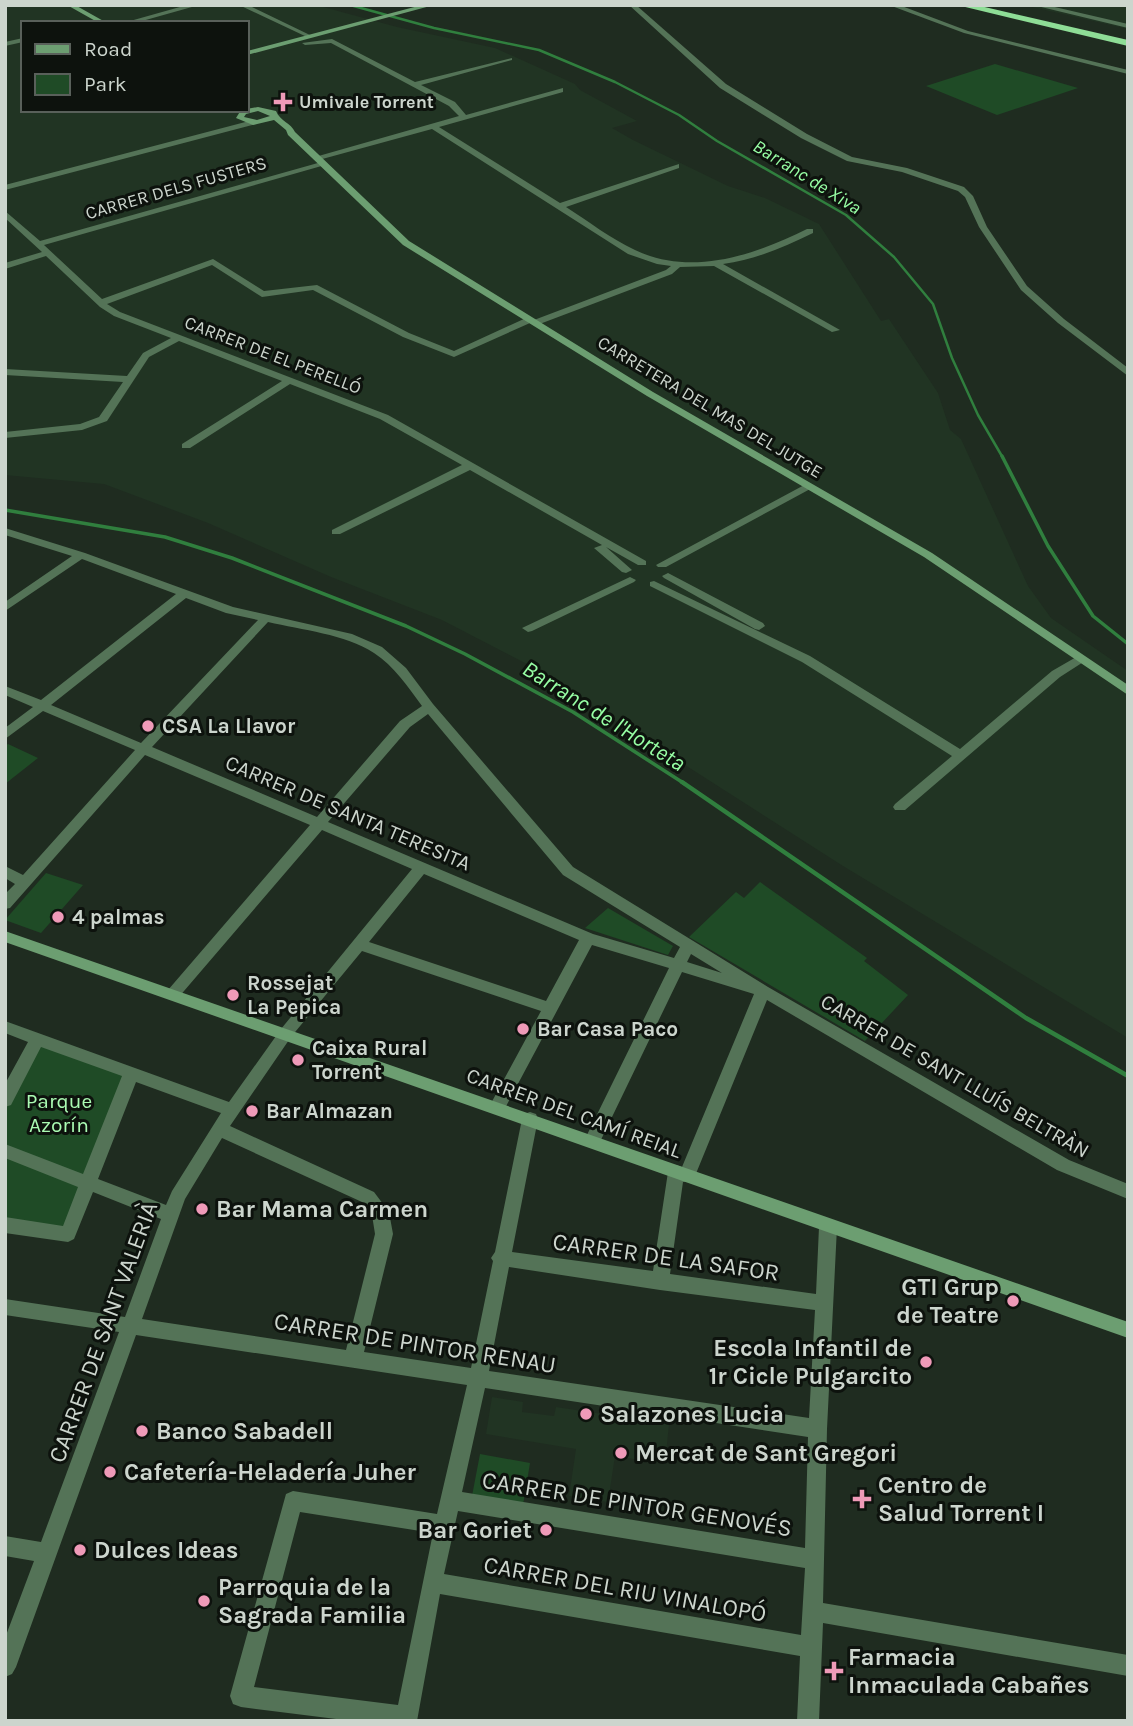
<svg xmlns="http://www.w3.org/2000/svg" width="1133" height="1726" font-family="Karla,sans-serif">
<style>
.built{fill:#213423;fill-rule:evenodd}
.green{fill:#1f4b26}
.lines{fill:none;stroke-linecap:round;stroke-linejoin:round}
.stream-far2{stroke:#307f3e;stroke-width:2.5}
.stream-far1{stroke:#307f3e;stroke-width:3.5}
.stream{stroke:#307f3e;stroke-width:4.5}
.street{fill:#547357;fill-rule:evenodd}
.secondary{fill:#6c9e71;fill-rule:evenodd}
.highway{fill:#8edd96;fill-rule:evenodd}
.poi-dot{fill:#ef9ab8;stroke:#0d120d;stroke-width:2.5}
.labels{text-anchor:middle;dominant-baseline:central;stroke-width:6;stroke-linejoin:round;paint-order:stroke}
.far-poi-label{font-size:18px;font-weight:bold;fill:#ccd5cd;stroke:#0d120d;text-anchor:start}
.far-street-label{font-size:18px;fill:#ccd5cd;stroke:#0d120d}
.far-water-label{font-size:19px;font-style:italic;fill:#97fea4;stroke:#0d120d}
.poi-label{font-size:21px;font-weight:bold;fill:#ccd5cd;stroke:#0d120d;text-anchor:start}
.street-label{font-size:21px;fill:#ccd5cd;stroke:#0d120d}
.park-label{font-size:21px;fill:#abfbb3;stroke:#0d120d}
.water-label{font-size:23px;font-style:italic;fill:#97fea4;stroke:#0d120d}
.near-poi-label{font-size:24px;font-weight:bold;fill:#ccd5cd;stroke:#0d120d;text-anchor:start}
.near-street-label{font-size:24px;fill:#ccd5cd;stroke:#0d120d}
</style>
<rect width="100%" height="100%" fill="#1f2c20"/>
<!-- built -->
<path class="built" d="M5,5h311l81,22 98,21 80,36 5,6 57,31 -25,7 21,12 95,46 37,12 54,26 62,97 8,-2 49,74 12,37 11,9 67,147 23,32 77,53v367l-285,-172 -316,-202 -85,-44 -111,-43 -123,-54 -104,-39 -99,-9zM23,23h224v87h-224z
M1024,5h104v24z
M492,1397l31,5 -1,10 32,4 2,-9 113,17 -4,40 -50,-8 -7,46 -39,-6 7,-47 -90,-15z"/>
<!-- green -->
<path class="green" d="M995,64l83,24 -81,27 -71,-29z
M8,744l30,14 -33,26v-38z
M46,873l37,12 -42,48 -36,-13z
M760,882l107,76 -3,3 44,34 -43,46 -176,-104 47,-45 8,6z
M608,908l65,38 -5,9 -83,-27z
M37,1039l95,33 -64,162 -63,-9v-124z
M480,1454l50,9 -7,42 -51,-9z"/>
<g class="lines">
<!-- stream-far2 -->
<path class="stream-far2" d="M350,5l84,23 105,22 76,32 64,33 38,26 129,74 48,42 39,47 19,54 26,57 25,43"/>
<!-- stream-far1 -->
<path class="stream-far1" d="M1002,456l46,90 45,70 35,28
M5,510l160,27 67,21 174,68 59,28 108,58 112,72"/>
<!-- stream -->
<path class="stream" d="M682,782l344,236 102,58"/>
<!-- street -->
<path class="street" d="M187,5h12l-64,18h-12z
M239,5h9l64,31 -5,1z
M629,5h7l90,79 81,50 45,23 55,11 57,19 9,9 14,31 40,59 37,33 64,49v8l-70,-53 -37,-33 -42,-63 -14,-30 -7,-6 -56,-19 -55,-11 -46,-23 -81,-50z
M889,5h10l69,26 160,39v4l-164,-41z
M1033,5h13l82,19v4z
M23,38v4l-18,4v-4z
M332,39l83,43 97,-24v2l-91,25 34,17 11,13 97,-27v4l-124,35 121,76 119,-39v4l-113,39c22,14 45,32 69,43 56,27 120,5 172,-21h6v4c-29,14 -58,27 -90,31l117,66 -8,2 -118,-66 -34,1 -8,7 -135,51 -7,-2 -76,34 -51,-20 -90,-47 -51,7 -50,-32 -105,39 13,8 268,103 258,146v4h-8l-32,-18 26,23 -6,3 -4,-1 -28,-24 8,-3 -132,-75 -130,64h-8v-4l130,-65 -82,-46 -90,-35 -100,64h-8v-4l100,-63 -103,-40 -30,16 -42,64 -25,9 -77,8v-6l75,-8 19,-7 24,-35 -118,-7v-6l122,7 16,-23 28,-15 -57,-22 -14,-9 -54,-51 -41,13v-6l37,-11 -37,-34v-7l35,30 285,-80v4l-281,80 58,54 111,-40 51,32 53,-6 92,48 45,18 72,-33 8,2 132,-50 5,-4 -14,-2 -29,-10 -196,-125 -117,32v-4l144,-41 -10,-10 -118,-63 -26,2 -3,-2z
M253,120l4,2 -1,2 -251,66v-5z
M808,483l5,3 -1,2 -146,79h-8l-2,-2z
M5,528l80,25 148,54 119,27 30,13 24,21 27,36 140,163 195,120 301,173 59,24v15l-71,-29 -290,-170 -72,176 -2,5 -10,1 -13,92 146,20 3,-67 3,-5 6,-3 6,3 3,5 -10,202 -4,174 305,52v21l-305,-53 -4,98h-22l3,-65 -360,-62 -23,127h-65l-111,-14 -8,-3 -3,-8 56,-202 7,-3 144,23 30,-129 -331,-50 -120,332 -4,7 -7,3v-39l29,-77 -29,-5v-20l36,6 78,-210 -114,-17v-16l120,18 36,-98 -68,-27 -19,47 -6,3 -63,-9v-16l58,9 15,-39 -73,-29v-14l78,30 39,-98 -81,-29 -30,58 -6,2v-23l23,-42 -23,-9v-12l224,81 52,-73 131,-160 -90,-39 -144,168h-10l-3,-4 3,-4 142,-165 -165,-70 -135,153 -5,1v-15l10,-10 -10,-6v-12l18,9 112,-125 -92,-39 -38,28v-11l28,-21 -28,-12v-9l36,14 135,-106 -94,-35 -77,52v-9l67,-46 -67,-21zM186,598l40,15 32,7 -117,123 -90,-38zM268,622c34,8 77,12 106,31 20,13 34,34 48,53l-22,15 -83,96 -165,-70zM428,714l135,161 117,72 -6,11 -81,-24 -265,-112 82,-95zM424,874l155,66 -33,61 -177,-59zM592,945l77,23 -85,173 2,5 6,2 6,-2 84,-174 72,22 -72,173 -6,-2 -6,2 -2,5 -15,99 -141,-19 26,-133 -2,-5 -6,-2 -6,2 -2,5 -27,133 -4,6 2,3 -22,107 -107,-16 29,-118 -4,-22 -15,-20 -144,-66 61,-89 71,-86 179,60 -52,96 2,5 6,2 6,-2zM691,954l31,19 -35,-11zM136,1082l85,31 -49,78 -6,14 -68,-26zM222,1138l140,64 10,13 3,19 -29,116 -204,-31 43,-120zM509,1267l151,23 155,20 -6,108 -320,-47zM485,1388l323,49 -3,111 -343,-56zM458,1511l347,57 -4,67 -357,-61zM300,1512l133,21 -35,172 -144,-18z
M668,573l95,50 2,3 -6,4 -4,-1 -91,-51 -2,-2z
M630,577l6,3 -2,2 -102,49 -4,1 -6,-4z
M654,581l156,75 150,93 92,-78 26,-15 4,-1 6,4 -28,18 -155,133h-10l-2,-3 2,-3 57,-48 -150,-94 -152,-76v-4z"/>
<!-- secondary -->
<path class="secondary" d="M67,5h8l32,18h-8z
M422,5h12l-187,50v-4z
M258,107l18,4c4,10 15,12 19,21l114,109 244,151 279,161 196,132v10l-204,-138 -277,-161 -244,-151 -115,-110 -2,-5 -12,-10 -21,5 -17,-7 5,-8zM258,111l12,5 -13,4 -13,-3 2,-3z
M5,931l1123,391v16l-1123,-396z"/>
<!-- highway -->
<path class="highway" d="M957,5h19l152,35v6z"/>
</g>
<!-- markers -->
<g class="poi-dot">
<path d="M279.5 91.5h7v7h7v7h-7v7h-7v-7h-7v-7h7z"/>
<circle cx="148" cy="726" r="7"/>
<circle cx="58" cy="917" r="7"/>
<circle cx="233" cy="995" r="7"/>
<circle cx="523" cy="1029" r="7"/>
<circle cx="298" cy="1060" r="7"/>
<circle cx="252" cy="1111" r="7"/>
<circle cx="202" cy="1209" r="7"/>
<circle cx="1013" cy="1301" r="7"/>
<circle cx="926" cy="1362" r="7"/>
<circle cx="586" cy="1414" r="7"/>
<circle cx="142" cy="1431" r="7"/>
<circle cx="621" cy="1453" r="7"/>
<circle cx="110" cy="1472" r="7"/>
<path d="M858.5 1488.5h7v7h7v7h-7v7h-7v-7h-7v-7h7z"/>
<circle cx="546" cy="1530" r="7"/>
<circle cx="80" cy="1550" r="7"/>
<circle cx="204" cy="1601" r="7"/>
<path d="M830.5 1660.5h7v7h7v7h-7v7h-7v-7h-7v-7h7z"/>
</g>
<g class="labels">
<!-- far-poi labels -->
<g class="far-poi-label">
<text x="299" y="102">Umivale Torrent</text>
</g>
<!-- far-street labels -->
<g class="far-street-label">
<text transform="translate(176 188) rotate(-16)">CARRER DELS FUSTERS</text>
<text transform="translate(273 355) rotate(21)">CARRER DE EL PERELLÓ</text>
<text transform="translate(710 407) rotate(31)">CARRETERA DEL MAS DEL JUTGE</text>
</g>
<!-- far-water labels -->
<g class="far-water-label">
<text transform="translate(807 177) rotate(32)">Barranc de Xiva</text>
</g>
<!-- poi labels -->
<g class="poi-label">
<text x="162" y="726">CSA La Llavor</text>
<text x="72" y="917">4 palmas</text>
<text x="247" y="983">Rossejat<tspan x="247" dy="24">La Pepica</tspan></text>
<text x="537" y="1029">Bar Casa Paco</text>
<text x="312" y="1048">Caixa Rural<tspan x="312" dy="24">Torrent</tspan></text>
<text x="266" y="1111">Bar Almazan</text>
</g>
<!-- street labels -->
<g class="street-label">
<text transform="translate(348 813) rotate(23)">CARRER DE SANTA TERESITA</text>
<text transform="translate(955 1076) rotate(30)">CARRER DE SANT LLUÍS BELTRÀN</text>
<text transform="translate(574 1113) rotate(20)">CARRER DEL CAMÍ REIAL</text>
</g>
<!-- park labels -->
<g class="park-label">
<text x="59" y="1101">Parque<tspan x="59" dy="24">Azorín</tspan></text>
</g>
<!-- water labels -->
<g class="water-label">
<text transform="translate(604 716) rotate(32)">Barranc de l'Horteta</text>
</g>
<!-- near-poi labels -->
<g class="near-poi-label">
<text x="216" y="1209">Bar Mama Carmen</text>
<text x="999" y="1287" text-anchor="end">GTI Grup<tspan x="999" dy="28">de Teatre</tspan></text>
<text x="912" y="1348" text-anchor="end">Escola Infantil de<tspan x="912" dy="28">1r Cicle Pulgarcito</tspan></text>
<text x="600" y="1414">Salazones Lucia</text>
<text x="156" y="1431">Banco Sabadell</text>
<text x="635" y="1453">Mercat de Sant Gregori</text>
<text x="124" y="1472">Cafetería-Heladería Juher</text>
<text x="878" y="1485">Centro de<tspan x="878" dy="28">Salud Torrent I</tspan></text>
<text x="532" y="1530" text-anchor="end">Bar Goriet</text>
<text x="94" y="1550">Dulces Ideas</text>
<text x="218" y="1587">Parroquia de la<tspan x="218" dy="28">Sagrada Familia</tspan></text>
<text x="848" y="1657">Farmacia<tspan x="848" dy="28">Inmaculada Cabañes</tspan></text>
</g>
<!-- near-street labels -->
<g class="near-street-label">
<text transform="translate(666 1257) rotate(8)">CARRER DE LA SAFOR</text>
<text transform="translate(103 1332) rotate(-70)">CARRER DE SANT VALERIÀ</text>
<text transform="translate(415 1343) rotate(9)">CARRER DE PINTOR RENAU</text>
<text transform="translate(637 1504) rotate(9)">CARRER DE PINTOR GENOVÉS</text>
<text transform="translate(625 1589) rotate(10)">CARRER DEL RIU VINALOPÓ</text>
</g>
</g>
<!-- border -->
<rect width="1133" height="1726" fill="none" stroke="#ccd5cd" stroke-width="14"/>
<!-- legend -->
<rect x="21" y="21" width="228" height="91" fill="#0d120d" stroke="#59605a" stroke-width="2"/>
<rect x="35" y="44" width="35" height="10" fill="#6c9e71" stroke="#59605a" stroke-width="2"/>
<text x="84" y="56" font-size="21" fill="#ccd5cd">Road</text>
<rect x="35" y="74" width="35" height="21" fill="#1f4b26" stroke="#59605a" stroke-width="2"/>
<text x="84" y="91" font-size="21" fill="#ccd5cd">Park</text>
</svg>
